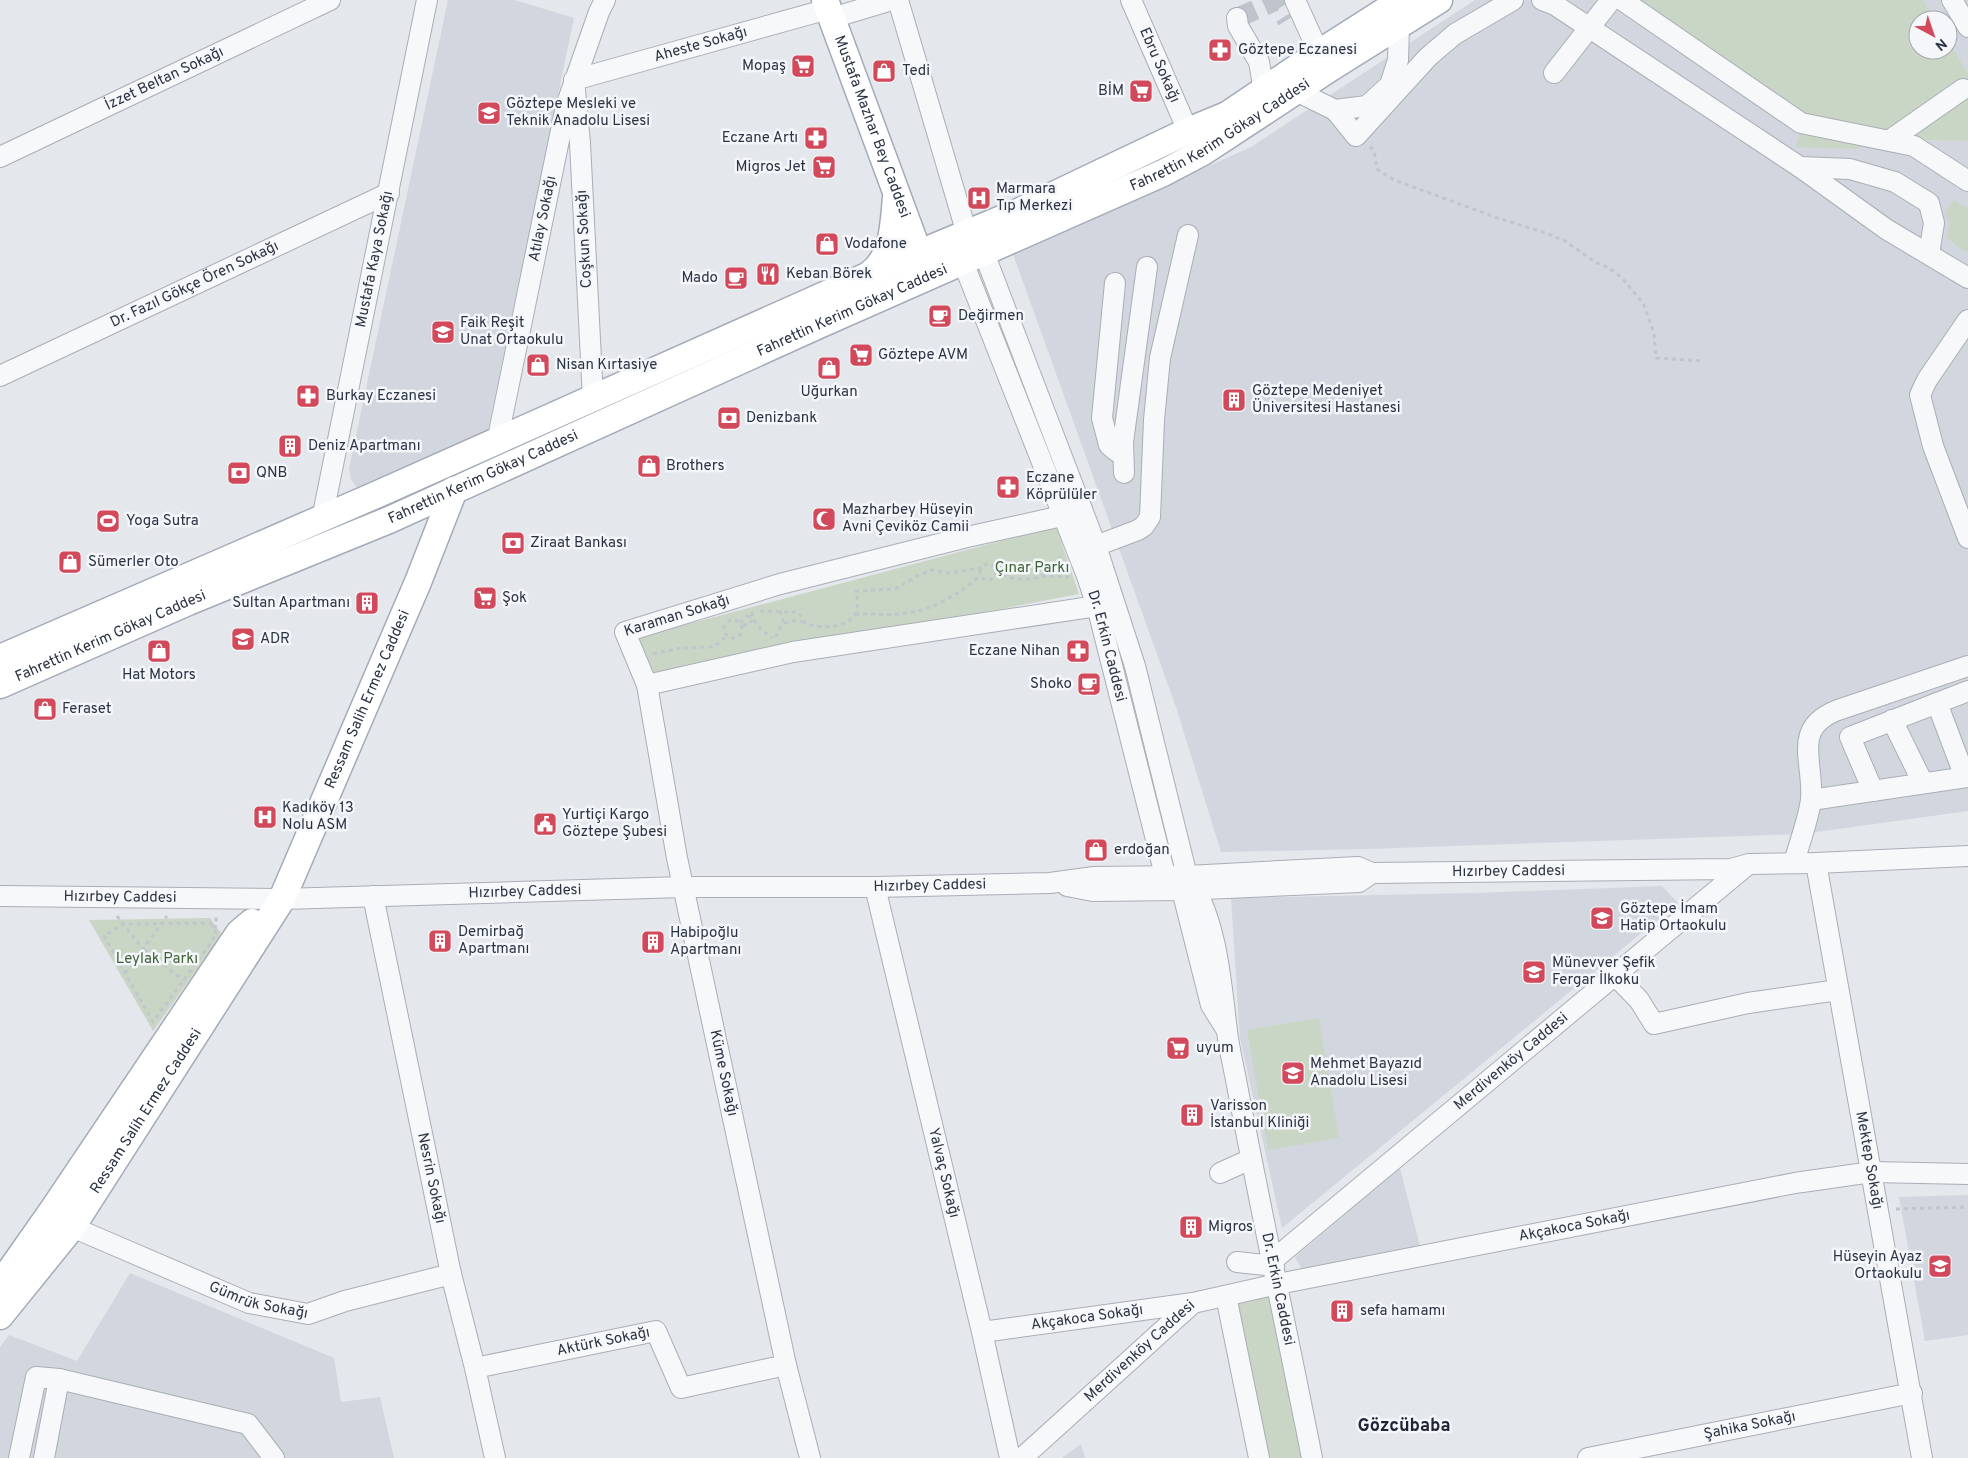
<svg xmlns="http://www.w3.org/2000/svg" width="1968" height="1458" font-family="Overpass,sans-serif">
<style>
.built{fill:#d2d6de}
.green{fill:#c9d6c5}
.lines{fill:none;stroke-linecap:round;stroke-linejoin:round}
.minor-tunnel{stroke:#bfc3cb;stroke-width:20;stroke-dasharray:20 10;stroke-linecap:butt}
.minor-casing{stroke:#a9aeb7;stroke-width:22}
.major-casing{stroke:#a3abb8;stroke-width:29}
.path{stroke:#c2c5cb;stroke-width:3;stroke-dasharray:4 4;stroke-linecap:butt}
.minor{stroke:#f7f8fa;stroke-width:20}
.major{stroke:#fff;stroke-width:26}
.labels{text-anchor:middle;dominant-baseline:central;stroke-width:5;stroke-linejoin:round;paint-order:stroke}
.street-label{font-size:15px;fill:#2b3445;stroke:#f4f6f9}
.poi-label{font-size:15px;fill:#2b3445;stroke:#f4f6f9;text-anchor:start}
.park-label{font-size:15px;fill:#3f6138;stroke:#f4f6f9}
.quarter-label{font-size:18px;font-weight:bold;fill:#1d2536;stroke:#f4f6f9}
</style>
<rect width="100%" height="100%" fill="#e4e7ec"/>
<!-- built -->
<path class="built" d="M448,0h67l59,18 -87,416 -122,55 -8,-1 -6,-9 -2,-10z
M1475,0h159l272,140 62,1v670l-166,23 -434,15 -147,3 -45,-145 -163,-453 238,-107z
M1923,0h45v73l-20,-33v-20h-12z
M1662,886l16,17 -396,325 -42,-190 -9,-140 243,-5z
M1400,1168l21,82 -117,23 -9,-16z
M1968,1195v140l-43,6 -26,-144z
M130,1273l204,85 7,44 39,-5 14,61h-394v-111l9,-12 68,26z
M1081,1444l4,14h-23z"/>
<!-- green -->
<path class="green" d="M1634,0h289l13,20h-18v30h30v-10l20,33v68l-62,-1 -99,-22z
M1801,131l63,11 -5,7 -63,-2z
M1954,200l14,9v43l-5,-1 -17,-14 4,-13 -5,-11z
M1056,526l23,68 -424,81 -19,-37z
M210,918l11,15 -5,10 -63,88 -64,-111z
M1319,1018l20,120 -71,12 -21,-120z
M1270,1291l35,167h-36l-31,-157z"/>
<g class="lines">
<!-- minor-tunnel -->
<path class="minor-tunnel" d="M1237,18l38,-17 12,19"/>
<!-- minor casing -->
<g class="minor-casing">
<g id="minor">
<path d="M898,0l69,234"/>
<path id="s1" d="M1131,0l57,131"/>
<path d="M1295,0l24,53"/>
<path d="M1542,0l13,5 245,162 86,62 82,49"/>
<path d="M1622,0l179,123 113,23 54,35"/>
<path d="M1952,0l16,27"/>
<path d="M832,18l60,-18"/>
<path d="M1237,18l1,8 21,36 5,29"/>
<path d="M1554,73l57,-73"/>
<path d="M1296,91l39,19 32,-4 23,-21 8,-25 1,-33"/>
<path d="M1335,110l21,26 72,-79 27,-23 58,-34"/>
<path d="M1890,140l73,-51"/>
<path id="s2" d="M0,157l330,-157"/>
<path d="M1800,167l50,2 45,13 34,21 5,20 -5,31"/>
<path id="s3" d="M959,249l4,13 124,314 10,30 68,269 17,15 29,115 15,24"/>
<path id="s4" d="M984,253l112,293 39,120 52,210c30,42 34,106 40,155 2,17 6,33 9,49 24,126 51,252 76,378"/>
<path d="M1115,283l-13,135 7,27 7,6 6,2"/>
<path d="M1968,320l-41,60 -7,15 13,51 35,92"/>
<path id="s5" d="M0,376l389,-183"/>
<path id="s6" d="M593,399l-13,-256 -6,-63 254,-71"/>
<path id="s7" d="M497,442l69,-336 33,-94 6,-12"/>
<path d="M1124,473l-1,-31 24,-175"/>
<path id="s8" d="M322,519l105,-519"/>
<path d="M1085,550l53,-20 6,-4 6,-9 4,-97 6,-62 28,-123"/>
<path d="M647,685l146,-33 304,-46"/>
<path d="M1937,703l28,74"/>
<path d="M1892,720l31,63"/>
<path d="M1873,791l-23,-54 118,-46"/>
<path d="M1811,800l157,-23"/>
<path d="M1794,863c5,-20 15,-44 17,-64 3,-38 -20,-71 27,-89l130,-44"/>
<path id="s9" d="M1816,863l106,595"/>
<path id="s10" d="M1067,886l26,5 89,-1 177,-8 13,-9 359,-4 18,-5 67,-1 152,-7"/>
<path id="s11" d="M875,887l107,445 28,126"/>
<path id="s12" d="M0,896l282,3 401,-12h192l175,-4 44,-6 93,-1 171,-9 14,6"/>
<path id="s13" d="M373,896l78,378 24,94 20,90"/>
<path d="M1609,969l30,31 15,24 94,-21 90,-13"/>
<path d="M1220,1173l31,-14"/>
<path id="s14" d="M72,1227l177,76 59,11 37,-13 106,-27"/>
<path id="s15" d="M1273,1260l473,-394"/>
<path d="M1237,1262l37,4"/>
<path d="M1226,1296l33,162"/>
<path id="s16" d="M982,1332l211,-29 85,-19 517,-101 77,-11 96,2"/>
<path id="s17" d="M475,1368l181,-37 25,57 105,-23"/>
<path d="M19,1458l17,-81 23,2"/>
<path d="M44,1458l15,-79 189,45 26,34"/>
<path id="s18" d="M810,1458l-24,-93 -109,-507 -30,-173 -22,-53 155,-48 187,-47 95,-21 20,-7"/>
<path id="s19" d="M1022,1458l171,-155"/>
<path id="s20" d="M1588,1458l324,-65"/>
</g>
</g>
<!-- major casing -->
<g class="major-casing">
<g id="major">
<path id="s21" d="M825,0l94,254 16,3"/>
<path d="M870,274c24,-18 23,-48 26,-76"/>
<path d="M0,658l378,-164 525,-234 113,-47 172,-82 39,-16 92,-62 83,-53"/>
<path id="s22" d="M0,685l188,-83 201,-82 430,-195 344,-152 40,-21 129,-85 107,-67"/>
<path d="M0,1285l52,-74 187,-278 13,-11"/>
<path id="s23" d="M0,1316l72,-89 210,-328 136,-317 36,-92"/>
</g>
</g>
<!-- path -->
<path class="path" d="M1370,147l4,3 3,19 17,11 104,38 48,15 19,8 30,21 14,6 13,10 21,25 11,30 2,25 47,3
M980 572a8 8 0 1 1 16 0a8 8 0 1 1-16 0Z
M996,570c17,12 26,10 45,7 9,-2 19,0 28,0
M1042,577l5,-8 14,-12
M760,611l38,1 8,12c14,4 40,5 49,-10 4,-7 2,-16 1,-23l39,-2 22,-13 15,-6 15,3 34,-5
M780,611l4,13
M752,612c1,12 11,19 20,26
M855,615c14,-3 28,1 43,-1 32,-2 59,-18 83,-39
M747,616l6,2 -3,6 -7,1 -3,-2z
M724 629a9 9 0 1 1 18 0a9 9 0 1 1-18 0Z
M776,637c3,-13 14,-19 27,-15
M653,654l28,-6 29,-1 5,-1 12,-10
M117,916l26,33 24,-33
M210,923l6,9 -4,9 -59,81 -49,-86 19,-12z
M213,928l3,-2v-10
M125,973l18,-24 40,31
M1896,1209l72,-2"/>
<!-- minor -->
<use href="#minor" class="minor"/>
<!-- major -->
<use href="#major" class="major"/>
</g>
<!-- icons -->
<defs>
<g id="pharmacy-square" transform="scale(1.25)"><rect x="-9" y="-9" width="18" height="18" rx="4" fill="#d1495b" stroke="#f4f6f9"/><path d="M-2-6h4v4h4v4h-4v4h-4v-4h-4v-4h4Z" fill="#fff"/></g>
<g id="supermarket-square" transform="scale(1.25)"><rect x="-9" y="-9" width="18" height="18" rx="4" fill="#d1495b" stroke="#f4f6f9"/><path d="M-6-5.5h2.5l.6 2H6L4.5 2H-2.5L-4.4-4H-6ZM-1.5 3.2a1.3 1.3 0 1 0 .1 0ZM3 3.2a1.3 1.3 0 1 0 .1 0Z" fill="#fff"/></g>
<g id="shop-square" transform="scale(1.25)"><rect x="-9" y="-9" width="18" height="18" rx="4" fill="#d1495b" stroke="#f4f6f9"/><path d="M-5-2.5h2.3a2.7 3.5 0 0 1 5.4 0H5L5.5 6h-11ZM-1.5-2.5h3a1.5 2.3 0 0 0-3 0Z" fill="#fff"/></g>
<g id="school-square" transform="scale(1.25)"><rect x="-9" y="-9" width="18" height="18" rx="4" fill="#d1495b" stroke="#f4f6f9"/><path d="M0-5L7-2L0 1L-7-2ZM-4 1L0 2.5L4 1V4Q0 6-4 4Z" fill="#fff"/></g>
<g id="hospital-square" transform="scale(1.25)"><rect x="-9" y="-9" width="18" height="18" rx="4" fill="#d1495b" stroke="#f4f6f9"/><path d="M-5-5h3v3.5h4V-5h3V5h-3V1.5h-4V5h-3Z" fill="#fff"/></g>
<g id="restaurant-square" transform="scale(1.25)"><rect x="-9" y="-9" width="18" height="18" rx="4" fill="#d1495b" stroke="#f4f6f9"/><path d="M-5-6h1v4h1v-4h1v4h1v-4h1v5L-1.5 .5V6h-2V.5L-5-1ZM5-6V6H3V1.5H1.5Q1.5-4 5-6Z" fill="#fff"/></g>
<g id="cafe-square" transform="scale(1.25)"><rect x="-9" y="-9" width="18" height="18" rx="4" fill="#d1495b" stroke="#f4f6f9"/><path d="M-5.5-4.5H6V0H3Q3 3.5 0 3.5H-2.5Q-5.5 3.5-5.5 0ZM3-3.2v2h1.7v-2ZM-6 4.5H4V6H-6Z" fill="#fff"/></g>
<g id="building-square" transform="scale(1.25)"><rect x="-9" y="-9" width="18" height="18" rx="4" fill="#d1495b" stroke="#f4f6f9"/><path d="M-4-6H4V6H1V3H-1V6H-4ZM-2.5-4.3h1.7v1.8h-1.7ZM.8-4.3h1.7v1.8H.8ZM-2.5-1h1.7V.8h-1.7ZM.8-1h1.7V.8H.8Z" fill="#fff"/></g>
<g id="bank-square" transform="scale(1.25)"><rect x="-9" y="-9" width="18" height="18" rx="4" fill="#d1495b" stroke="#f4f6f9"/><path d="M-6-4H6V4H-6ZM0-2.3a2.3 2.3 0 1 0 0 4.6a2.3 2.3 0 1 0 0-4.6Z" fill="#fff"/></g>
<g id="mosque-square" transform="scale(1.25)"><rect x="-9" y="-9" width="18" height="18" rx="4" fill="#d1495b" stroke="#f4f6f9"/><path d="M3.5-4.9A6 6 0 1 0 3.5 4.9A5 5 0 1 1 3.5-4.9Z" fill="#fff"/></g>
<g id="stadium-square" transform="scale(1.25)"><rect x="-9" y="-9" width="18" height="18" rx="4" fill="#d1495b" stroke="#f4f6f9"/><path d="M0-5a6.5 5 0 1 0 0 10a6.5 5 0 1 0 0-10ZM-3.5-1.8h7v3.6h-7Z" fill="#fff"/></g>
<g id="civic-square" transform="scale(1.25)"><rect x="-9" y="-9" width="18" height="18" rx="4" fill="#d1495b" stroke="#f4f6f9"/><path d="M-.6-6.5H3V-4.5H.6V-3L4-1V1h2V6H-6V1h2V-1L-.6-3ZM-1.2 2.5V6h2.4V2.5Z" fill="#fff"/></g>
</defs>
<g fill-rule="evenodd">
<use href="#pharmacy-square" x="1220" y="50"/>
<use href="#supermarket-square" x="803" y="66"/>
<use href="#shop-square" x="884" y="71"/>
<use href="#supermarket-square" x="1141" y="91"/>
<use href="#school-square" x="489" y="113"/>
<use href="#pharmacy-square" x="816" y="138"/>
<use href="#supermarket-square" x="824" y="167"/>
<use href="#hospital-square" x="979" y="198"/>
<use href="#shop-square" x="827" y="244"/>
<use href="#restaurant-square" x="768" y="274"/>
<use href="#cafe-square" x="736" y="278"/>
<use href="#cafe-square" x="940" y="316"/>
<use href="#school-square" x="443" y="332"/>
<use href="#supermarket-square" x="861" y="355"/>
<use href="#shop-square" x="538" y="365"/>
<use href="#shop-square" x="829" y="368"/>
<use href="#pharmacy-square" x="308" y="396"/>
<use href="#building-square" x="1234" y="400"/>
<use href="#bank-square" x="729" y="418"/>
<use href="#building-square" x="290" y="446"/>
<use href="#shop-square" x="649" y="466"/>
<use href="#bank-square" x="239" y="473"/>
<use href="#pharmacy-square" x="1008" y="487"/>
<use href="#mosque-square" x="824" y="519"/>
<use href="#stadium-square" x="108" y="521"/>
<use href="#bank-square" x="513" y="543"/>
<use href="#shop-square" x="70" y="562"/>
<use href="#supermarket-square" x="485" y="598"/>
<use href="#building-square" x="367" y="603"/>
<use href="#school-square" x="243" y="639"/>
<use href="#shop-square" x="159" y="651"/>
<use href="#pharmacy-square" x="1078" y="651"/>
<use href="#cafe-square" x="1089" y="684"/>
<use href="#shop-square" x="45" y="709"/>
<use href="#hospital-square" x="265" y="817"/>
<use href="#civic-square" x="545" y="824"/>
<use href="#shop-square" x="1096" y="850"/>
<use href="#school-square" x="1602" y="918"/>
<use href="#building-square" x="440" y="941"/>
<use href="#building-square" x="653" y="942"/>
<use href="#school-square" x="1534" y="972"/>
<use href="#supermarket-square" x="1178" y="1048"/>
<use href="#school-square" x="1293" y="1073"/>
<use href="#building-square" x="1192" y="1115"/>
<use href="#building-square" x="1191" y="1227"/>
<use href="#school-square" x="1940" y="1266"/>
<use href="#building-square" x="1342" y="1311"/>
</g>
<g class="labels">
<!-- street labels -->
<g class="street-label">
<text stroke="none"><textPath href="#s6" startOffset="451">Aheste Sokağı</textPath></text>
<text stroke="none"><textPath href="#s1" startOffset="71">Ebru Sokağı</textPath></text>
<text stroke="none"><textPath href="#s2" startOffset="182">İzzet Beltan Sokağı</textPath></text>
<text stroke="none"><textPath href="#s21" startOffset="135">Mustafa Mazhar Bey Caddesi</textPath></text>
<text stroke="none"><textPath href="#s22" startOffset="1339">Fahrettin Kerim Gökay Caddesi</textPath></text>
<text stroke="none"><textPath href="#s7" startOffset="228">Atılay Sokağı</textPath></text>
<text transform="translate(585 239) rotate(-93)">Coşkun Sokağı</text>
<text stroke="none"><textPath href="#s8" startOffset="265">Mustafa Kaya Sokağı</textPath></text>
<text stroke="none"><textPath href="#s5" startOffset="215">Dr. Fazıl Gökçe Ören Sokağı</textPath></text>
<text stroke="none"><textPath href="#s22" startOffset="931">Fahrettin Kerim Gökay Caddesi</textPath></text>
<text stroke="none"><textPath href="#s22" startOffset="526">Fahrettin Kerim Gökay Caddesi</textPath></text>
<text stroke="none"><textPath href="#s18" startOffset="902">Karaman Sokağı</textPath></text>
<text stroke="none"><textPath href="#s22" startOffset="121">Fahrettin Kerim Gökay Caddesi</textPath></text>
<text stroke="none"><textPath href="#s3" startOffset="424">Dr. Erkin Caddesi</textPath></text>
<text stroke="none"><textPath href="#s23" startOffset="721">Ressam Salih Ermez Caddesi</textPath></text>
<text stroke="none"><textPath href="#s10" startOffset="445">Hızırbey Caddesi</textPath></text>
<text stroke="none"><textPath href="#s12" startOffset="930">Hızırbey Caddesi</textPath></text>
<text stroke="none"><textPath href="#s12" startOffset="525">Hızırbey Caddesi</textPath></text>
<text stroke="none"><textPath href="#s12" startOffset="120">Hızırbey Caddesi</textPath></text>
<text stroke="none"><textPath href="#s15" startOffset="310">Merdivenköy Caddesi</textPath></text>
<text transform="translate(723 1073) rotate(78)">Küme Sokağı</text>
<text stroke="none"><textPath href="#s23" startOffset="252">Ressam Salih Ermez Caddesi</textPath></text>
<text stroke="none"><textPath href="#s9" startOffset="302">Mektep Sokağı</textPath></text>
<text stroke="none"><textPath href="#s11" startOffset="294">Yalvaç Sokağı</textPath></text>
<text stroke="none"><textPath href="#s13" startOffset="288">Nesrin Sokağı</textPath></text>
<text stroke="none"><textPath href="#s16" startOffset="602">Akçakoca Sokağı</textPath></text>
<text stroke="none"><textPath href="#s4" startOffset="1081">Dr. Erkin Caddesi</textPath></text>
<text stroke="none"><textPath href="#s14" startOffset="201">Gümrük Sokağı</textPath></text>
<text stroke="none"><textPath href="#s16" startOffset="106">Akçakoca Sokağı</textPath></text>
<text stroke="none"><textPath href="#s17" startOffset="131">Aktürk Sokağı</textPath></text>
<text stroke="none"><textPath href="#s19" startOffset="159">Merdivenköy Caddesi</textPath></text>
<text stroke="none"><textPath href="#s20" startOffset="165">Şahika Sokağı</textPath></text>
</g>
<!-- poi labels -->
<g class="poi-label">
<text x="1238" y="50">Göztepe Eczanesi</text>
<text x="786" y="66" text-anchor="end">Mopaş</text>
<text x="902" y="71">Tedi</text>
<text x="1124" y="91" text-anchor="end">BİM</text>
<text x="506" y="104">Göztepe Mesleki ve<tspan x="506" dy="17">Teknik Anadolu Lisesi</tspan></text>
<text x="798" y="138" text-anchor="end">Eczane Artı</text>
<text x="806" y="167" text-anchor="end">Migros Jet</text>
<text x="996" y="189">Marmara<tspan x="996" dy="17">Tıp Merkezi</tspan></text>
<text x="844" y="244">Vodafone</text>
<text x="786" y="274">Keban Börek</text>
<text x="718" y="278" text-anchor="end">Mado</text>
<text x="958" y="316">Değirmen</text>
<text x="460" y="323">Faik Reşit<tspan x="460" dy="17">Unat Ortaokulu</tspan></text>
<text x="878" y="355">Göztepe AVM</text>
<text x="556" y="365">Nisan Kırtasiye</text>
<text x="1252" y="391">Göztepe Medeniyet<tspan x="1252" dy="17">Üniversitesi Hastanesi</tspan></text>
<text x="829" y="392" text-anchor="middle">Uğurkan</text>
<text x="326" y="396">Burkay Eczanesi</text>
<text x="746" y="418">Denizbank</text>
<text x="308" y="446">Deniz Apartmanı</text>
<text x="666" y="466">Brothers</text>
<text x="256" y="473">QNB</text>
<text x="1026" y="478">Eczane<tspan x="1026" dy="17">Köprülüler</tspan></text>
<text x="842" y="510">Mazharbey Hüseyin<tspan x="842" dy="17">Avni Çeviköz Camii</tspan></text>
<text x="126" y="521">Yoga Sutra</text>
<text x="530" y="543">Ziraat Bankası</text>
<text x="88" y="562">Sümerler Oto</text>
<text x="502" y="598">Şok</text>
<text x="350" y="603" text-anchor="end">Sultan Apartmanı</text>
<text x="260" y="639">ADR</text>
<text x="1060" y="651" text-anchor="end">Eczane Nihan</text>
<text x="159" y="675" text-anchor="middle">Hat Motors</text>
<text x="1072" y="684" text-anchor="end">Shoko</text>
<text x="62" y="709">Feraset</text>
<text x="282" y="808">Kadıköy 13<tspan x="282" dy="17">Nolu ASM</tspan></text>
<text x="562" y="815">Yurtiçi Kargo<tspan x="562" dy="17">Göztepe Şubesi</tspan></text>
<text x="1114" y="850">erdoğan</text>
<text x="1620" y="909">Göztepe İmam<tspan x="1620" dy="17">Hatip Ortaokulu</tspan></text>
<text x="458" y="932">Demirbağ<tspan x="458" dy="17">Apartmanı</tspan></text>
<text x="670" y="933">Habipoğlu<tspan x="670" dy="17">Apartmanı</tspan></text>
<text x="1552" y="963">Münevver Şefik<tspan x="1552" dy="17">Fergar İlkoku</tspan></text>
<text x="1196" y="1048">uyum</text>
<text x="1310" y="1064">Mehmet Bayazıd<tspan x="1310" dy="17">Anadolu Lisesi</tspan></text>
<text x="1210" y="1106">Varisson<tspan x="1210" dy="17">İstanbul Kliniği</tspan></text>
<text x="1208" y="1227">Migros</text>
<text x="1922" y="1257" text-anchor="end">Hüseyin Ayaz<tspan x="1922" dy="17">Ortaokulu</tspan></text>
<text x="1360" y="1311">sefa hamamı</text>
</g>
<!-- park labels -->
<g class="park-label">
<text x="1032" y="568">Çınar Parkı</text>
<text x="157" y="959">Leylak Parkı</text>
</g>
<!-- quarter labels -->
<g class="quarter-label">
<text x="1404" y="1426">Gözcübaba</text>
</g>
</g>
<!-- north arrow -->
<g transform="translate(1933 35) rotate(140)"><circle r="24" fill="#f4f6f9" stroke="#a4a8b1"/>
<path d="M0-4L9 19L0 12L-9 19Z" fill="#d1495b"/>
<text y="-8" font-size="14" font-weight="bold" text-anchor="middle" fill="#2b3445">N</text>
</g>
</svg>
